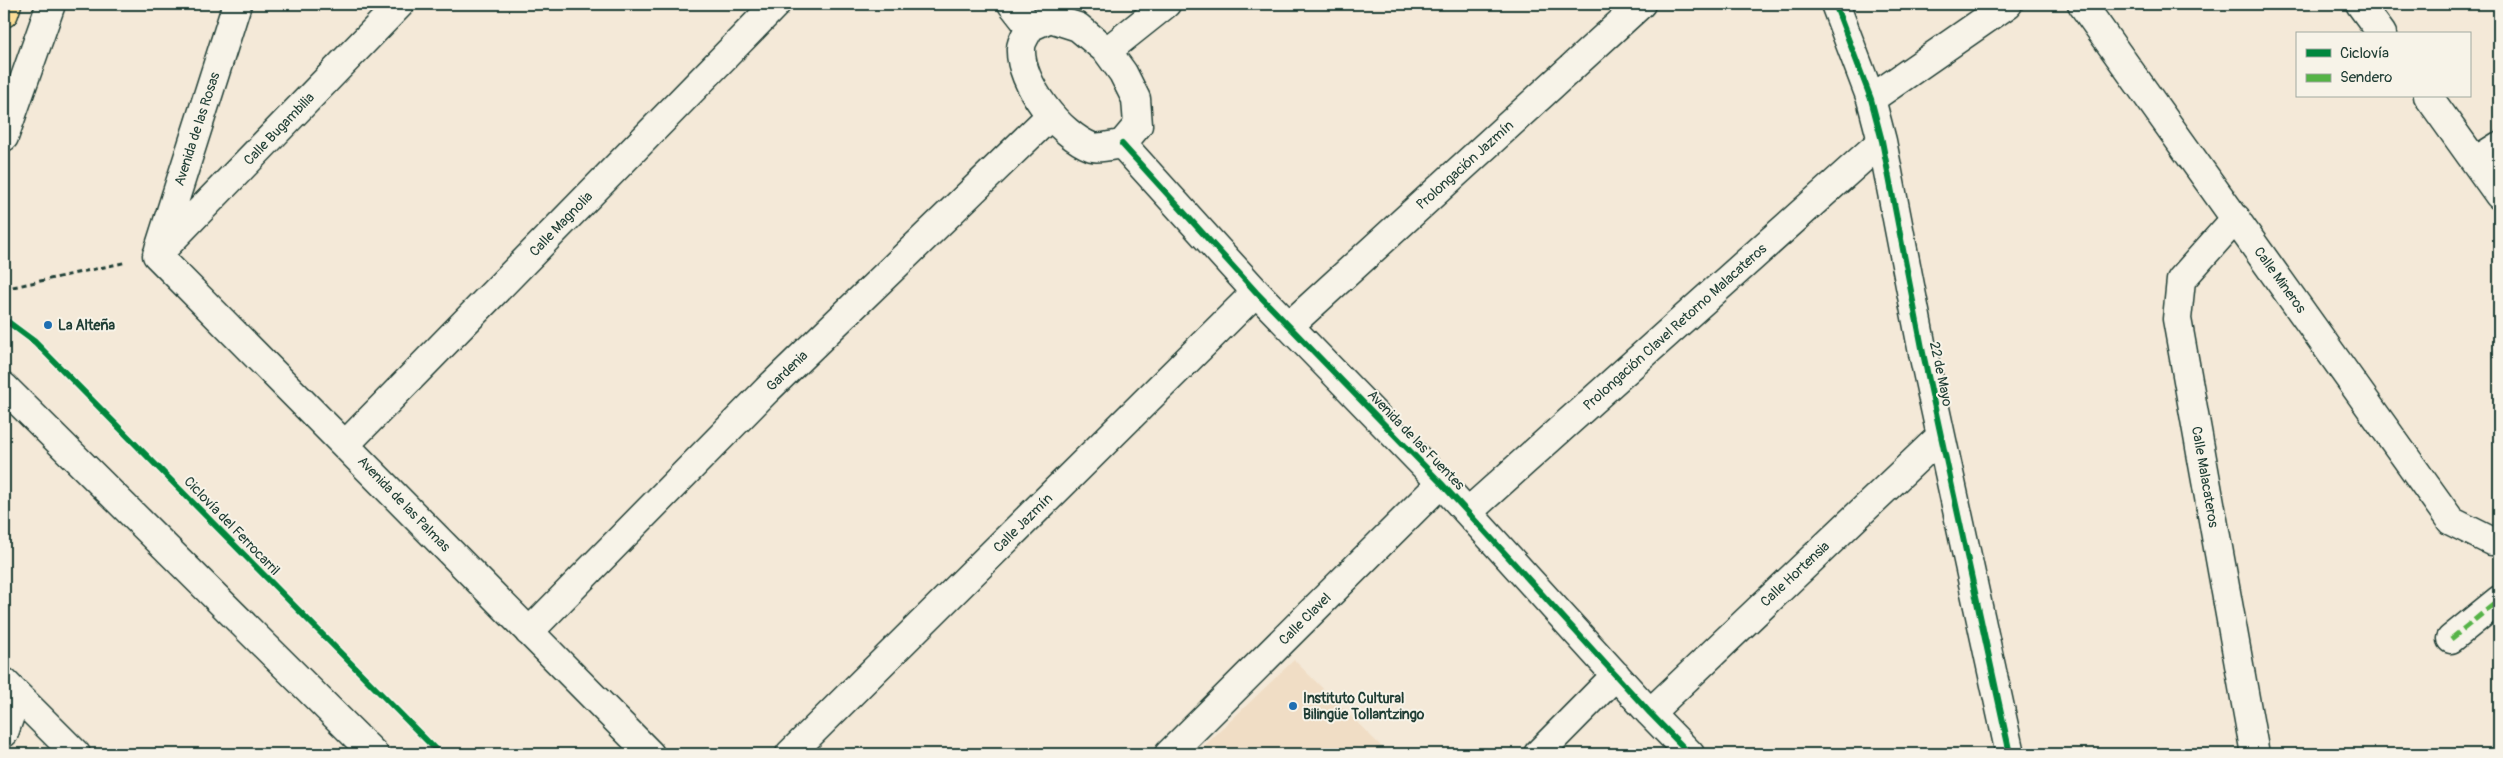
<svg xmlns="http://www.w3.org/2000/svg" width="2503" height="758" font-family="Pangolin,sans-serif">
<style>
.built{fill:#f0ddc5}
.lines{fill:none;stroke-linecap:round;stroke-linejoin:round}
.minor-casing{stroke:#1f3d34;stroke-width:31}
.major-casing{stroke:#1f3d34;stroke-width:31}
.path{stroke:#1f3d34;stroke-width:3;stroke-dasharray:5 4;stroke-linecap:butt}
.minor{stroke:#f7f3e8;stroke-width:28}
.major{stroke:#fdde96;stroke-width:28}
.quiet{stroke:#55b346;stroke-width:5;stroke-dasharray:10 5;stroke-linecap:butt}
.cycleway-casing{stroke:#f7f3e8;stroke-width:9}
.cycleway{stroke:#00873e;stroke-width:6}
.poi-dot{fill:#1f6fb2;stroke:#f7f3e8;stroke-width:2}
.labels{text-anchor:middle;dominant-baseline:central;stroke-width:4;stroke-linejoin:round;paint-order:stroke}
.street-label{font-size:14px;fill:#1f3d34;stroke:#f7f3e8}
.poi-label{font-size:14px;font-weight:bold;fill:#1f3d34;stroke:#f7f3e8;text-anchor:start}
</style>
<rect width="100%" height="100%" fill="#f4e9d8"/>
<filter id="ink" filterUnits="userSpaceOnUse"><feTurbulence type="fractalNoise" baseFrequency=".02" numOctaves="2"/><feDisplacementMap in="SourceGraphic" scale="10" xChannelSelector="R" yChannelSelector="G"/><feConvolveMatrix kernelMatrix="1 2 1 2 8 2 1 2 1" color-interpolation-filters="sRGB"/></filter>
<g filter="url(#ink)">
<!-- built -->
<path class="built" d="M1294,660l95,94h-189l-2,-2z"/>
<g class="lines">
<!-- minor casing -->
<g class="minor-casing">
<path id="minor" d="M1012,4l18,23
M1835,4l36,95 11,42 41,212 87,401
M2082,4l369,517 40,20h8
M2360,4l22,30
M1050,18l28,9 29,24 16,22 13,26 2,26 -16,19c-8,1 -22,5 -30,3 -32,-12 -73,-64 -71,-99 0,-6 6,-15 9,-21z
M1107,51l59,-47
M2428,96l71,99
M1871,99l137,-95
M4,137l47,-133
M1122,144l134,148 185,191 209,230 40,41
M2475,161l24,-15
M2236,218l-55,62 -4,39 78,435
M159,249l78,-245
M157,255l493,499
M157,255l243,-251
M1289,326l352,-322
M4,387l370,367
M346,444l430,-440
M1468,512l414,-371
M529,632l238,-242 283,-274
M2451,639l48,-39
M4,682l72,72
M1650,713l291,-277
M4,733l13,-38
M790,754l466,-462
M1169,754l272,-271
M1538,754l78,-79"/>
</g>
<!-- major casing -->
<g class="major-casing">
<path id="major" d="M4,13l3,-9"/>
</g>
<!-- path -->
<path class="path" d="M4,289l123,-27"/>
<!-- minor -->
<use href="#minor" class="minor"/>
<!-- major -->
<use href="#major" class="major"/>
<!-- quiet -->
<path class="quiet" d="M2451,639l48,-39"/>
<!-- cycleway casing -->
<g class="cycleway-casing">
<path id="cycleway" d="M1835,4l36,95 11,42 41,212 87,401
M1122,144l134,148 185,191 209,230 40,41
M4,319l31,23 405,412"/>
</g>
<!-- cycleway -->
<use href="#cycleway" class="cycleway"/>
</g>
</g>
<!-- markers -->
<g class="poi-dot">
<circle cx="48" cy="325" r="5"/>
<circle cx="1293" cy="706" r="5"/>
</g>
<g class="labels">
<!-- street labels -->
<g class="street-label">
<text transform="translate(197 129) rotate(-72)">Avenida de las Rosas</text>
<text transform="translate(279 129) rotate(-46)">Calle Bugambilia</text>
<text transform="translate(1465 165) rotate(-42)">Prolongación Jazmín</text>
<text transform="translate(561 224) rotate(-46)">Calle Magnolia</text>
<text transform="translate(2280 280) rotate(54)">Calle Mineros</text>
<text transform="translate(1675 327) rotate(-42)">Prolongación Clavel Retorno Malacateros</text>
<text transform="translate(787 371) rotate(-44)">Gardenia</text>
<text transform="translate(1941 374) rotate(78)">22 de Mayo</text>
<text transform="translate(1416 440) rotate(46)">Avenida de las Fuentes</text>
<text transform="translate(2205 477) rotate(80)">Calle Malacateros</text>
<text transform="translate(404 504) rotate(46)">Avenida de las Palmas</text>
<text transform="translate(1023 523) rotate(-45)">Calle Jazmín</text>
<text transform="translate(232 526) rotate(46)">Ciclovía del Ferrocarril</text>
<text transform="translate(1795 574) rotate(-43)">Calle Hortensia</text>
<text transform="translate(1305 619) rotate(-45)">Calle Clavel</text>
</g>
<!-- poi labels -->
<g class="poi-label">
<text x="58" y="325">La Alteña</text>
<text x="1303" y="698">Instituto Cultural<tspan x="1303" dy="16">Bilingüe Tollantzingo</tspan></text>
</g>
</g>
<!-- margin -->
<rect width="2503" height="758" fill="none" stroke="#f7f3e8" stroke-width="20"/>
<rect x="10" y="10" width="2483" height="738" fill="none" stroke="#1f3d34" stroke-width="2" filter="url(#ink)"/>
<!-- legend -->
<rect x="2296" y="32" width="175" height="65" fill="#f7f3e8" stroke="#a1aaa0"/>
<rect x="2306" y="49" width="25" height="8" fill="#00873e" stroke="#a1aaa0"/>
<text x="2340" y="58" font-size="15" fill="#1f3d34">Ciclovía</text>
<rect x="2306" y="74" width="25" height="8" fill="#55b346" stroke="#a1aaa0"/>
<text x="2340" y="82" font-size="15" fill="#1f3d34">Sendero</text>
</svg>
